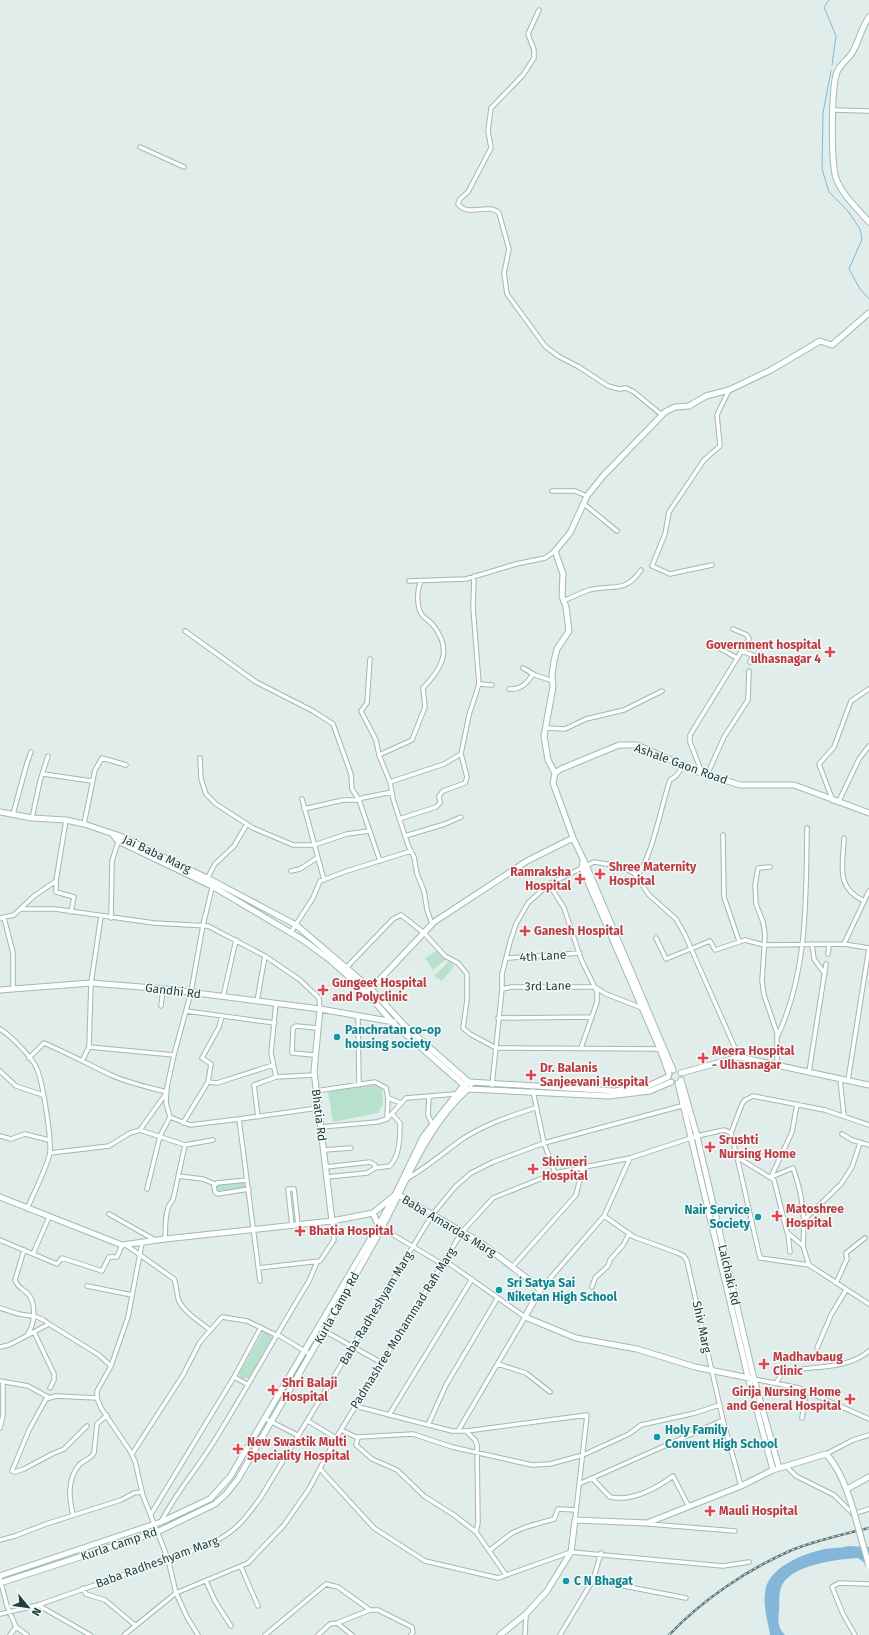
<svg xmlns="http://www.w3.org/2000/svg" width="869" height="1635" font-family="'Fira Sans',sans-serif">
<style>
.green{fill:#b7e1cc}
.water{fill:#83b6d8}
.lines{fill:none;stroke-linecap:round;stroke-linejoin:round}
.stream{stroke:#83b6d8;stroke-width:1}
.street-casing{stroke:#a3b6b4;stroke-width:5.5}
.secondary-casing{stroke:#9ebab7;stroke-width:7}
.street{stroke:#fff;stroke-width:3.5}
.secondary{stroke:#fff;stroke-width:5}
.rail-casing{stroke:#5a7b7a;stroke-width:2.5}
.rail{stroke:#f2f9f7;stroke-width:1;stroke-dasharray:3;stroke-linecap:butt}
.secondary-bridge-casing{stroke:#9ebab7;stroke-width:7;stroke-linecap:butt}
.secondary-bridge{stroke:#fff;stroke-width:5}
.health-dot{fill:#e0444e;stroke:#f2f9f7;stroke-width:1.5}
.culture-dot{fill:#0f9aa8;stroke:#f2f9f7;stroke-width:1.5}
.labels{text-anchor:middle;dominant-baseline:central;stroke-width:3;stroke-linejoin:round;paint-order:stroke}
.health-label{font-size:12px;font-weight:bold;fill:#be3a42;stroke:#f2f9f7;text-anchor:start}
.street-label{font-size:12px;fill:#1f403f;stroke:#f2f9f7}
.culture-label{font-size:12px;font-weight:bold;fill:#0d838f;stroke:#f2f9f7;text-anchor:start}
</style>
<rect width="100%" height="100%" fill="#e1edeb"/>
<!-- green -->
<path class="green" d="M439,949l7,10 -13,11 -8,-12z
M449,961l5,5 -12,15 -8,-5z
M377,1085l5,5 1,14 -5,9 -45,9 -5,-31z
M244,1181l1,7 -28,3 -2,-4 2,-3z
M265,1332l6,4 1,2 -23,40 -7,1 -3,-4 1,-3 22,-39z"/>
<!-- water -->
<path class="water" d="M848,1546l21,1v19l-11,-8c-21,1 -66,7 -76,27 -4,8 -2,17 -3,25 -1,10 -2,17 6,25h-15c-2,-14 -7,-28 -5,-43 3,-24 35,-37 56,-42 9,-3 18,-1 27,-4z"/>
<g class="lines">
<!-- stream -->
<path class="stream" d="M829,0l-5,7 12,29 -4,29
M831,71l-8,42 -1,56 7,23 19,19 12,18 2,10 -13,30 11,20 9,10"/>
<!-- street casing -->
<g class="street-casing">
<path id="street" d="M539,10l-11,24 6,16v8l-11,17 -32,33 -3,23 3,17 -23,44 -8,7 -2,5c10,14 30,-2 41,9l10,36 -5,24 3,21 38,52 13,10 21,11 29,19 11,3 7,-1 8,4 28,23
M833,110l36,1
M140,147l44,20
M552,491h23l12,5
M584,504l33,27
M712,565l-42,9 -18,-8 13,-32 4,-22 35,-52 16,-14 -3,-31 12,-25
M409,581l57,-2 50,-15 29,-6 10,-7
M563,601c9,-4 18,-8 26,-11 24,-6 36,4 52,-20
M185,631l71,51 57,29 20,13 18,50 1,15 7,11 21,61
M719,648l18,10
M741,651l20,7
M370,659l-3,44 -6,8 15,29 3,15 11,27 3,17 15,46 6,12 3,17 7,17 3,19 5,14
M750,662l3,-6
M523,668l12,7 18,6
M479,684l13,1
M509,689c12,1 18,-6 24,-15
M546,728l19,1 21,-10 38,-9 38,-19
M379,755l33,-15 13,-33 -2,-19c19,-20 30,-38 10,-63 -3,-4 -8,-6 -11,-10 -6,-9 -5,-25 -1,-34
M200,758l1,21 5,15 10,10 37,24 40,17h21l33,-11 22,-3
M702,773l-12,-31v-7l59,-96 -2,-4 -14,-6
M43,774l49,7
M707,775l17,-38 24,-37 1,-29
M390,782l54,-18 17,-10 8,-39 10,-31 -6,-77 1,-31
M302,799l22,81
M833,801l-14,-37 15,-17 17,-46 18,-12
M838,803l21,-44 10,-13
M304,809l39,-9h16l3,-2 30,-6
M13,814l14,-51 4,-11
M32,818l8,-37 8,-25
M399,819l37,-12 4,-4 -1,-7 4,-5 22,-8 2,-6 -6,-23
M84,824l11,-54 7,-12 24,7
M723,835l1,62 15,44
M405,836l40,-12 16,-7
M844,838c-1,28 -9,49 20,63
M770,867l-12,1 -3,17 1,19 7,18 2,13 -3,46 2,14 13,38v33
M291,871l9,-2 17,-11
M636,876c15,-13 26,-74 34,-96l6,-4 7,-10
M207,879l8,-15 19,-18 13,-22
M56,881v11l18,5 -3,15
M213,884l-10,41 -12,67 -17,63 -7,32 -1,16 4,14 20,8 49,-6 21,162
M549,884l15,24 17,51 16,33v10l-16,46
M20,909h35l99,14 54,3 57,30 35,24 19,18 1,11
M0,918l14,-3 20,-19 22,-15 10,-61
M4,918l9,35v35
M111,918l1,-57 7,-22
M291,932l22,-34 7,-17 27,-10 64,-20
M656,938l10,21 44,-18 5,9 30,-10 19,5 80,-1
M812,944l2,15 11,15
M828,954l1,-10
M507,958l73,-5
M346,968l47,-49 8,-4 23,18 21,23 13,7 9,11v26l-4,28 7,6 26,14 164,1
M595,987l11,7 36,14
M502,989l10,-2h82
M223,997l13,-57
M257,1001l8,-45
M161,1006l2,-17
M186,1011l89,12
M358,1017l1,68
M498,1018l94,-1
M0,1029c10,6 33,29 37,40 6,14 14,67 13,83 -1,11 -18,45 -23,57
M778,1035c30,-64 28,-137 29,-207
M89,1047l85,8
M314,1055l-22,-2 1,-25 3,-2 21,2
M29,1058l15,-15c23,10 44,21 67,32 17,8 37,12 56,17l-27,38
M83,1059l6,-12 2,-64 10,-67
M0,1071l16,15 27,9
M809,1072l17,-108
M276,1077l38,-2
M840,1079l4,37
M848,1080l21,-132 -25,-4 25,-53
M208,1082l9,1 56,-18
M492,1085l10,-96v-15l8,-32 6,-18 12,-21 21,-19 45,-22 26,4 14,7 15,22 27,24 9,16 54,122
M316,1091l59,-9 11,6 2,10 13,5
M533,1091l11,52 11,30
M429,1096l-1,19 4,9
M258,1117l-4,-32 22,-8 -5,-24 5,-50
M239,1119l79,-11
M387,1119l1,-21
M183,1123l25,-41 3,-18 -9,-6 17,-31 3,-11
M321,1127l56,-5 10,-3 19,-21 49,-4 2,1
M731,1133l6,24 37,23 13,52 16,14 6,19 60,39
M731,1133l11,-29 3,-4 8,-4 72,14 44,15
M842,1134l10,6 17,5
M0,1136l11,3 14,-5 24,6
M324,1150l27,-2
M50,1153l59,-7 21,-13 10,-3 45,15 28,-5
M737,1157l23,101 49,7
M326,1167l44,-5 5,3v3
M178,1176l25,3 12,5
M327,1177l40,-4 8,-5 15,-2c10,-11 10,-29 10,-43l-7,-8
M771,1177l22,-9c10,28 12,49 10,78
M771,1177l21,-45 5,-28
M408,1178c19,-11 35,-25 53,-38 22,-15 49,-24 74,-32
M247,1180l-30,3 -3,3 1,6 3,2 31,-5
M147,1189l13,-53 10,-19
M109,1214l46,26
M604,1216l30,21 44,16 6,3 3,5 36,159 18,66
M805,1219l36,-35 11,-17 8,-24
M292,1226l-4,-37h6l4,36
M382,1228l60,36
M788,1233l2,19
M165,1239c1,-12 -1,-31 8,-39l12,-55
M0,1240l57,24 5,-6 40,13 7,-14h8l5,-12
M126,1245l48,34c3,7 3,19 5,22 6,12 21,21 31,29
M24,1250l-9,30c3,8 7,8 12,13 10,9 8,32 0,42
M33,1254l16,-37
M444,1260l81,57 -67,114
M513,1266l63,-71 7,-28
M258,1268l62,-7 14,-21 -2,-19
M836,1283l11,-24 -1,-6 19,-15
M87,1286l45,9
M592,1287l3,-9 13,-12 2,-6 13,-15 6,-11
M540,1290l64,-74 26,-58
M0,1308c6,2 12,4 19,6 11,2 20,1 30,10
M319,1328l63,35
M34,1332l20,42v6l-4,8
M0,1347l9,-2 40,-21 50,31 12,11 -14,25v7l4,10 29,43 5,10 8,35 25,63 8,34 11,24 11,18
M817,1348l14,-33 15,-25
M498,1364l28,9 24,19
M111,1366l17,-49 14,-74
M234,1377l13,7
M754,1379l45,9 70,31
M0,1381l28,5 20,11
M776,1383l7,-11c28,-7 62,-1 86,-21
M355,1406l97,25h15l120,-16 -12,105
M389,1415l83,-136
M802,1418l4,-27
M266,1419l33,17
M308,1421l28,17
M428,1425l18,-40 51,-86
M87,1426l-23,23 -12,5 -28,15 -9,3 -3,-1 17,-41 17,-31 10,-3 41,2
M0,1428l3,-13v-33
M341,1430l17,8
M467,1432l8,8 2,5 1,78 -2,9
M132,1454l51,-79 17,-33 22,-25 25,4 29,14 4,1 31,19
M826,1454l27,-14 16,-5
M786,1466l10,10 38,19 19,19 16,-5
M320,1469l54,59 51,33 73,17 73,-26 152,14 26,-4
M592,1478l18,19c22,5 47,-9 63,-21l16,31
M579,1484l144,-64
M151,1514l83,-137 27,-50
M73,1515c-4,-17 -6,-35 6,-50 4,-5 11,-5 15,-12l3,-29 10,-9
M161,1522c14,-28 35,-52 52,-79 33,-53 63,-108 96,-162l8,-19
M649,1524l86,7
M0,1540l15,-4 31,-12 75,-24 13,-7 8,-1
M490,1550l22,-17 14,-6 28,-8 4,-10 18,1
M241,1567l17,39
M506,1575l-30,-43 -22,-17 -30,-19 -27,-26 -25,-11 -16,-14 2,-8 55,-3 39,13 80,18 18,-1 33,-9 46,-21 12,-9 54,-12 24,-8
M0,1579l7,27 9,21 11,8
M593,1580l93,18
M206,1581l9,20 16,25
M83,1588l3,6 19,6 31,26
M38,1605l52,30
M0,1614l38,-9 171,-60c27,-14 35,-24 52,-48l171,-282 23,-28 16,-14 22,-11 51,-19 141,-38
M337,1623l15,12
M10,1635l6,-8
M124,1635l52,-42 72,-30 36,-38 25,-36 27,-51 126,-206 31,-34 62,-25 75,-15 67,-22 27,-6 7,3
M265,1635l61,-51 12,3 32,23
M318,1635l12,-11 7,-1 33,-13h8l34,17 1,5 -2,3
M525,1635l1,-21
M560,1635l33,-55 8,-27
M855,1635l-12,-21 -11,-27 7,-4 30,1"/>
</g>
<!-- secondary casing -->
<g class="secondary-casing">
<path id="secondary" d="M869,17c-8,11 -10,25 -17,36 -4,6 -12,12 -15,19 -6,15 -6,91 -1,106 6,17 21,30 33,44
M555,773l6,-4 58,-24h18l61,27 42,13h54l75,28
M0,812l32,6 34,2 18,4 36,12 93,45 83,44 75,64 34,37 66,58
M113,835l5,6 94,45 91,54 27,20 37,33 26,30 72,63
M583,861l-1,7 78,181 9,25
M0,990l91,-7 75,6 154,20 74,13
M369,991l65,-69 93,-61 46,-23
M320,1009l-6,62 18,150
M673,1070l-87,-205 -13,-27 -20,-55 2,-10 -7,-13 -4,-24 9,-49 -1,-12 2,-14 3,-12 12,-18 -3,-24 -4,-11 1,-22 -8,-23 15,-18 17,-37 16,-20 62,-64 10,-5 14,-1 17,-10 23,-6 42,-20 49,-29 12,4 37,-32
M681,1073l58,-16 130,28
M681,1080l16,56 57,243 25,89
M678,1083l70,294 25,93
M0,1197l122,48 43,-6 167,-18 41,-8 22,-18 5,1 80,46 53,41 7,7 -15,27 51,21 61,11 58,18 59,12
M373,1213l6,14
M847,1489l22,-12
M0,1576l161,-54 49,-23 20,-22 148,-251 17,-31 28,-58 41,-52 6,-3 145,9 33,-5 20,-9
M0,1583l157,-51 58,-28 11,-10 12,-15c47,-82 95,-162 140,-244 28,-51 46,-106 90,-146l141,7 41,-5 21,-9
M500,1635l26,-21 21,-23 24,-39 4,-32 72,3 94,-37 32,-16 53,-16c14,15 21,36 27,55"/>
</g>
<!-- street -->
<use href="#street" class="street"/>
<!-- secondary -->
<use href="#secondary" class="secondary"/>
<!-- rail casing -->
<g class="rail-casing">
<path id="rail" d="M669,1635c33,-35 79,-66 123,-85 25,-10 52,-16 77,-22"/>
</g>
<!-- rail -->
<use href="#rail" class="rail"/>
<!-- secondary-bridge casing -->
<g class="secondary-bridge-casing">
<path id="secondary-bridge" d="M853,1509l16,57"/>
</g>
<!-- secondary-bridge -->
<use href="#secondary-bridge" class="secondary-bridge"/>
</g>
<!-- markers -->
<g class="health-dot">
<path d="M828 646h4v4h4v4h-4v4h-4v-4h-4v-4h4z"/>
<path d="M598 868h4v4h4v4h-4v4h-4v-4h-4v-4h4z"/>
<path d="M578 873h4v4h4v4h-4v4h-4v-4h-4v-4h4z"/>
<path d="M523 925h4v4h4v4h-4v4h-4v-4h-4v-4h4z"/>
<path d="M321 984h4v4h4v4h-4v4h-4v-4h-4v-4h4z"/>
<path d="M701 1052h4v4h4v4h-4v4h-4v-4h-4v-4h4z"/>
<path d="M529 1069h4v4h4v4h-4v4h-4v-4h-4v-4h4z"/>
<path d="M708 1141h4v4h4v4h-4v4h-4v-4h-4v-4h4z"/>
<path d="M531 1163h4v4h4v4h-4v4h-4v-4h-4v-4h4z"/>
<path d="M775 1210h4v4h4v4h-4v4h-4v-4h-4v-4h4z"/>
<path d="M298 1225h4v4h4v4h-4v4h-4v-4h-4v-4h4z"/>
<path d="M762 1358h4v4h4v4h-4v4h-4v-4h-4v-4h4z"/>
<path d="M271 1384h4v4h4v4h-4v4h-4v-4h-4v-4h4z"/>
<path d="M848 1393h4v4h4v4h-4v4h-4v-4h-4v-4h4z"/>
<path d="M236 1443h4v4h4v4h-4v4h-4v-4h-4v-4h4z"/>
<path d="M708 1505h4v4h4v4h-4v4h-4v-4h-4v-4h4z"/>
</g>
<g class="culture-dot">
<circle cx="337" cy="1037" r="4"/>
<circle cx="758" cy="1217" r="4"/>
<circle cx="499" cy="1290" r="4"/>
<circle cx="657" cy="1437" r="4"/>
<circle cx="566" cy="1581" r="4"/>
</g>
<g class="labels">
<!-- health labels -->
<g class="health-label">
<text x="821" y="645" text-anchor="end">Government hospital<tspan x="821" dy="14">ulhasnagar 4</tspan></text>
<text x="609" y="867">Shree Maternity<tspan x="609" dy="14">Hospital</tspan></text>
<text x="571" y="872" text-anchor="end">Ramraksha<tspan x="571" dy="14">Hospital</tspan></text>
<text x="534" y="931">Ganesh Hospital</text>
<text x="332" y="983">Gungeet Hospital<tspan x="332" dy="14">and Polyclinic</tspan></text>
<text x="712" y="1051">Meera Hospital<tspan x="712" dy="14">- Ulhasnagar</tspan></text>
<text x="540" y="1068">Dr. Balanis<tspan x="540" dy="14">Sanjeevani Hospital</tspan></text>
<text x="719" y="1140">Srushti<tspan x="719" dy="14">Nursing Home</tspan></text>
<text x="542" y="1162">Shivneri<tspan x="542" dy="14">Hospital</tspan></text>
<text x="786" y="1209">Matoshree<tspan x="786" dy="14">Hospital</tspan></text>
<text x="309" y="1231">Bhatia Hospital</text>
<text x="773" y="1357">Madhavbaug<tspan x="773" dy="14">Clinic</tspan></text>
<text x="282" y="1383">Shri Balaji<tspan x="282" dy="14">Hospital</tspan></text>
<text x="841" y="1392" text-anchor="end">Girija Nursing Home<tspan x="841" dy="14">and General Hospital</tspan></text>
<text x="247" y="1442">New Swastik Multi<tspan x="247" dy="14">Speciality Hospital</tspan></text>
<text x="719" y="1511">Mauli Hospital</text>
</g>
<!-- street labels -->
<g class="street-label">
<text transform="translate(681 764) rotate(20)">Ashale Gaon Road</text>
<text transform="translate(157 854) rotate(25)">Jai Baba Marg</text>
<text transform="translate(543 956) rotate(-3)">4th Lane</text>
<text transform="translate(548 986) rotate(-1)">3rd Lane</text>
<text transform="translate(173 991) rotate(7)">Gandhi Rd</text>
<text transform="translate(319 1115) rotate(83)">Bhatia Rd</text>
<text transform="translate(449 1226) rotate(31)">Baba Amardas Marg</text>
<text transform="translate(729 1275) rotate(77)">Lalchaki Rd</text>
<text transform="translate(337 1308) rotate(-61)">Kurla Camp Rd</text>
<text transform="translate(376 1308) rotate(-59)">Baba Radheshyam Marg</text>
<text transform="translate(702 1327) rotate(78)">Shiv Marg</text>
<text transform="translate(403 1328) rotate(-58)">Padmashree Mohammad Rafi Marg</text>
<text transform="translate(119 1544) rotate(-19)">Kurla Camp Rd</text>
<text transform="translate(157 1562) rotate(-20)">Baba Radheshyam Marg</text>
</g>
<!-- culture labels -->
<g class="culture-label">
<text x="345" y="1030">Panchratan co-op<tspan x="345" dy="14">housing society</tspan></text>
<text x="750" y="1210" text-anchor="end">Nair Service<tspan x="750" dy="14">Society</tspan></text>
<text x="507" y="1283">Sri Satya Sai<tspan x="507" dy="14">Niketan High School</tspan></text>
<text x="665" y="1430">Holy Family<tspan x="665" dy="14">Convent High School</tspan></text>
<text x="574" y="1581">C N Bhagat</text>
</g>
</g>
<!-- north arrow -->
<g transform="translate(28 1607) rotate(119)" stroke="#f2f9f7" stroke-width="3" paint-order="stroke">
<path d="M0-3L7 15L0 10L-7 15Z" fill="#1f403f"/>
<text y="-6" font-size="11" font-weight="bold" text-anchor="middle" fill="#1f403f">N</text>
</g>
</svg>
